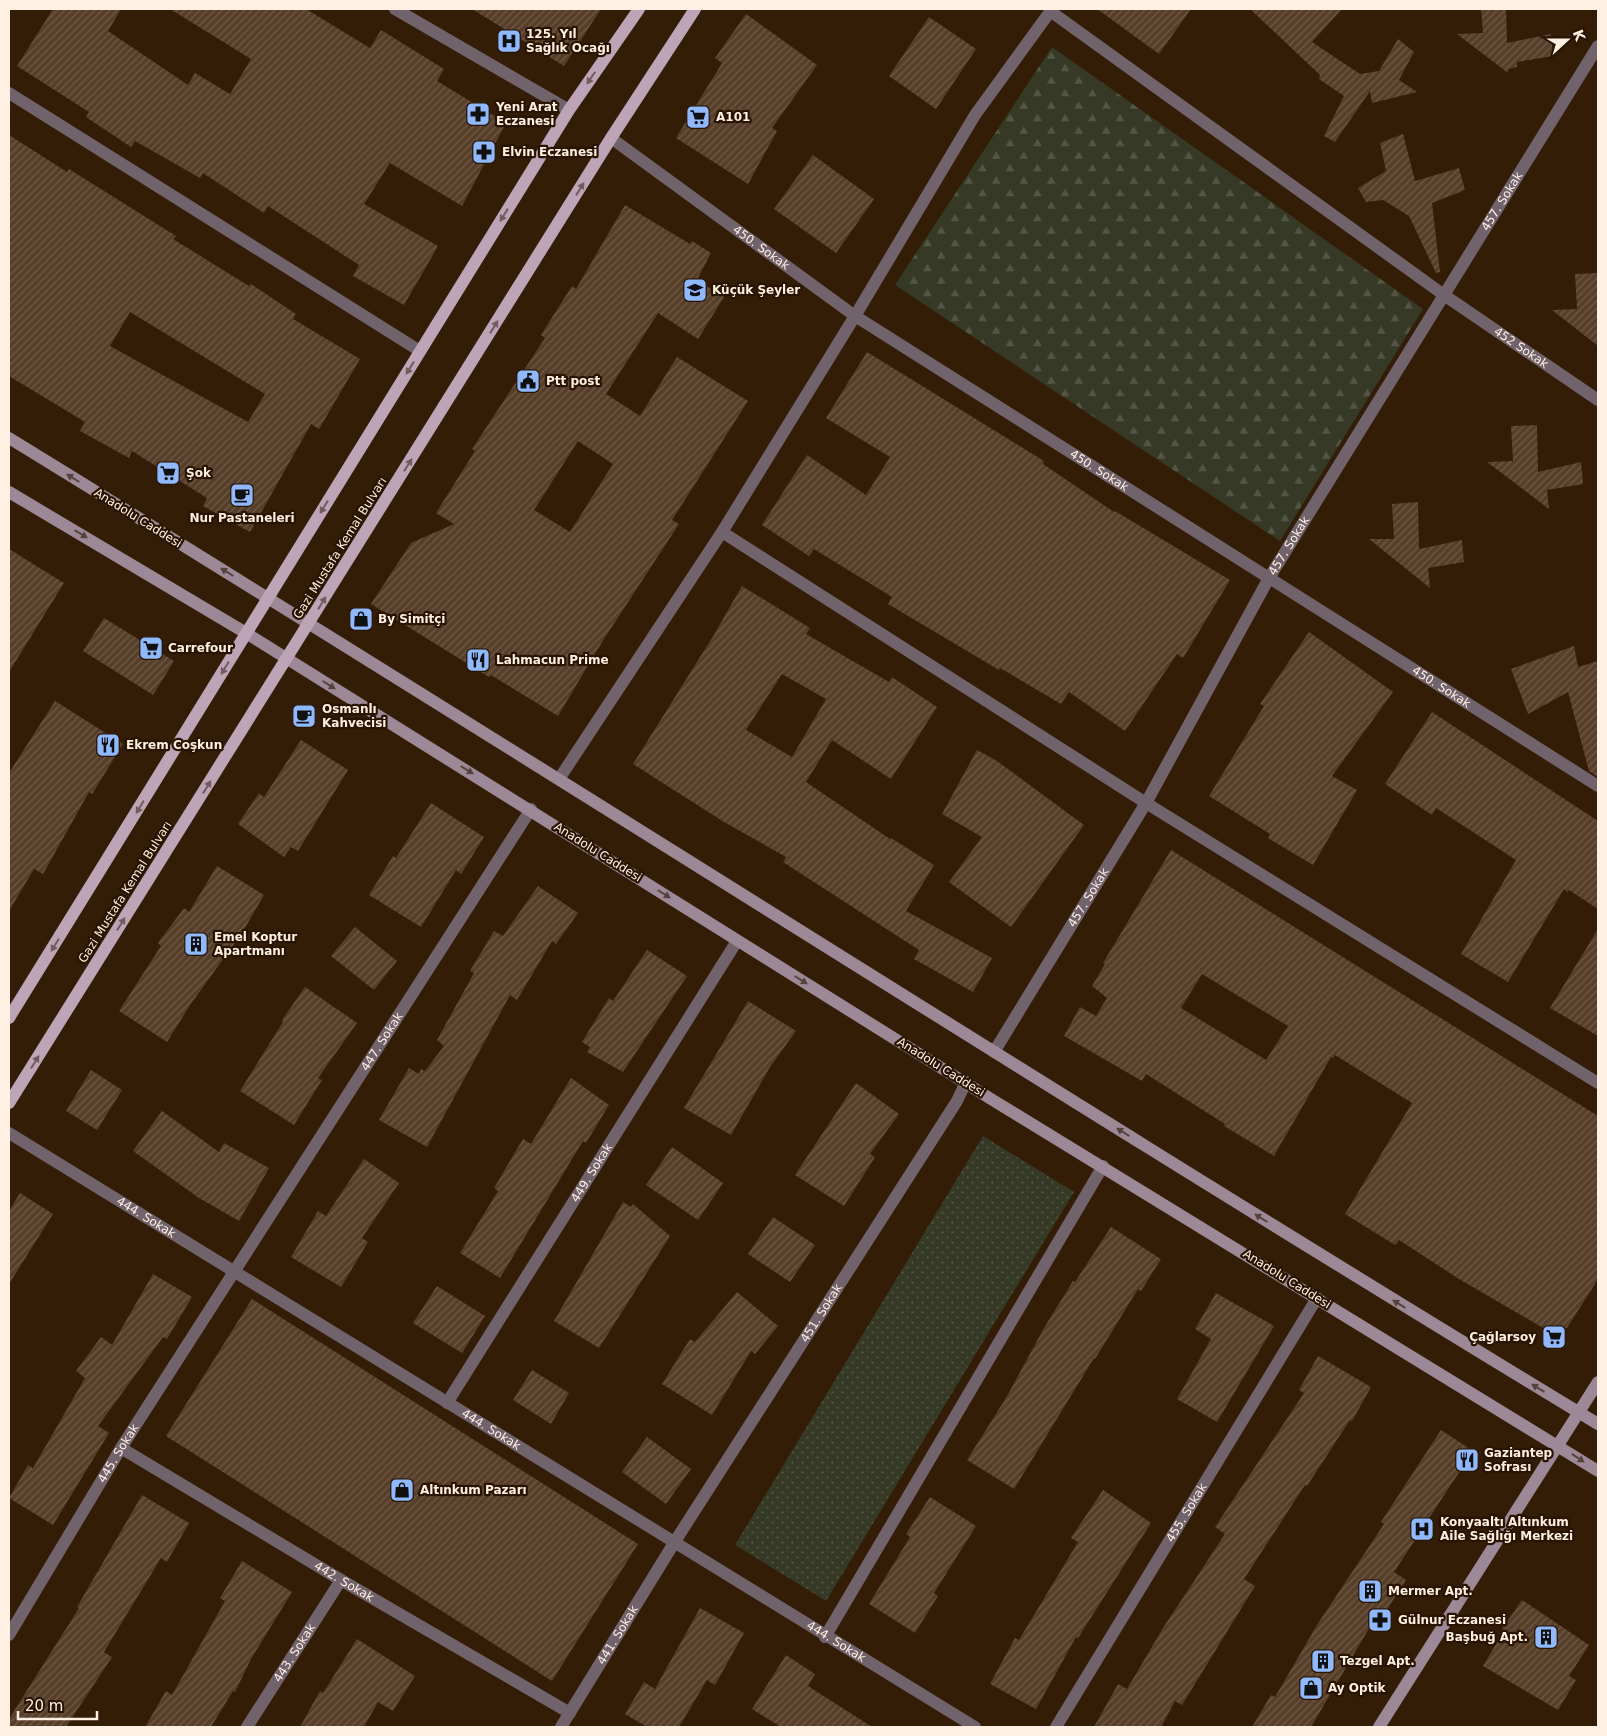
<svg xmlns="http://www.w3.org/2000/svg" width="1607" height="1736" font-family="'DejaVu Sans',sans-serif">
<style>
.forest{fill:url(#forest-firs)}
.park{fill:url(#park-dots)}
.building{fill:url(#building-hatch);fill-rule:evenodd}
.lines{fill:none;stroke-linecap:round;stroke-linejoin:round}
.street{stroke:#70636c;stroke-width:12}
.secondary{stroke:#9c8896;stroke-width:12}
.primary{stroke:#bea4b7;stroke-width:12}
.oneway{fill:#735c5c}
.oneway2{fill:#56423d}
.labels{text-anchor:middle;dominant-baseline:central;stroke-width:4.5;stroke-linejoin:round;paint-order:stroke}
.poi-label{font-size:12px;font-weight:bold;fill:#fff0e3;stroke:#281401;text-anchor:start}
.street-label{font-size:12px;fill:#fff0e3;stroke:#281401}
</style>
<defs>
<pattern id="forest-firs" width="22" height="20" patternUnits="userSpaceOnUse" patternTransform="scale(1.25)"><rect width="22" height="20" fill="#353925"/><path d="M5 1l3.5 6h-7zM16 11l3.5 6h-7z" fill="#535644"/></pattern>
<pattern id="park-dots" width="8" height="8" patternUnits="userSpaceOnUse" patternTransform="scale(1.25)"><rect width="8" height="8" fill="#353925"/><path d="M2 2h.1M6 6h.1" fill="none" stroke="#535644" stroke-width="1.8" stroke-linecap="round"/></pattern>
<pattern id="building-hatch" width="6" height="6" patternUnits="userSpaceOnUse" patternTransform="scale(1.25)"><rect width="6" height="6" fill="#563e29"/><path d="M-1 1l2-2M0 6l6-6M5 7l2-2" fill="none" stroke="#6f5a48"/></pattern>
</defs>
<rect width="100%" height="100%" fill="#331d07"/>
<!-- forest -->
<path class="forest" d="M1052,47l371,262 -143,232 -385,-256z"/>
<!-- park -->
<path class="park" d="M983,1136l91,56 -248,409 -91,-56z"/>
<!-- building -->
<path class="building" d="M53,9h68l-13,22 80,54 7,-12 35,21 21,-35 -81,-50h136l64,39 11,-18 63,39 -7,12 69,42 -44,83 -72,-43 -26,41 74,42 -34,59 -51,-29 6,-11 -91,-59 -4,7 -61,-40 -3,5 -65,-37 -4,6 -45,-30 3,-5 -72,-46z
M472,9h129l-37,57z
M1097,9h94l-32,45z
M1250,9h92l-30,33 48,32 19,-3 19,-32 16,13 -15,28 18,12 -45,11 -2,-12 -35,51 -11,-6 20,-40 -25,-17 1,-4z
M1481,9h25l1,34 44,-9 2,22 -36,6v5l-9,2v4l-51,-39 26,-1z
M746,14l71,51 -45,63 5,3 -29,53 -72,-46 46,-75 -7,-5z
M929,17l47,32 -40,60 -47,-33z
M1403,134l12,47 44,-13 6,22 -33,13 8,69 -4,1 -27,-57 -26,-16 -17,2 -8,-14 28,-17 -6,-28z
M9,135l58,37 2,-3 107,67 -3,3 76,47 2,-2 45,30 -3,5 67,40 -41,70 -8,-5 -61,108 -47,-26 4,-8 -75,-47 -3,7 -49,-27 5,-9 -76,-46zM130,312l135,82 -17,28 -138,-76z
M813,155l61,44 -38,54 -62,-44z
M625,205l65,39 2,-3 19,12 -14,27 27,17 -26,42 -40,-26 -52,81 34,22 37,-59 71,44 -76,119 7,4 -77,118 -44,74 -67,-41 -2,2 -118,-73 40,-61 43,-19 -18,-11 39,-62 -3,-2 73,-111 -4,-3 31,-49 4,3zM578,441l35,23 -43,68 -36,-22z
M1598,273v73l-46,-36 25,-1 -2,-35z
M867,352l177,109 -1,3 71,48 1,-1 115,69 -47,78 -6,-4 -52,77 -56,-39 -8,12 -61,-36 -1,2 -111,-66 4,-7 -78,-48 -5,7 -47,-31 45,-70 59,40 24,-38 -64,-39z
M1537,425l1,47 43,-10 2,22 -36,6 2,19 -62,-47 26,-1 -2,-35z
M1418,502l1,47 43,-9 2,22 -36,6 2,20 -61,-49h25l-2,-35z
M9,549l55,34 -55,89z
M742,586l68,42 -4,6 83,48 3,-5 45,30 -46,72 -59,-39 -26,42 84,57 1,-1 43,27 -28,46 86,47 -19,34 -59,-33 5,-9 -136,-88 3,-5 -62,-35 -91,-58 79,-126zM782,674l44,25 -34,58 -46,-27z
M104,618l70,43 -21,34 -70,-44z
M1309,632l84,60 -61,84 25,14 -44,75 -45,-27 2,-4 -61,-38 55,-90 -4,-2z
M1574,646l4,21 20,-6v116l-9,-6 -21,-79 -40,22 -17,-45z
M55,701l68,43 -31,50 -3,-2 -46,82 -9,-5 -25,42v-138z
M1432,712l166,109v88l-29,-19 -2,2 -3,-3 -56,93 -47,-28 55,-94 -80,-52 -4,7 -47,-31z
M301,740l47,30 -50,81 -7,-4 -7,10 -46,-33 21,-31 5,4z
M977,750l20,11 87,64 -73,102 -62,-45 33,-45 -40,-23z
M431,803l53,34 -23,37 -5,-4 -35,57 -52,-32 24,-39 3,2z
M1171,850l427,266v163l-31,49 -17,4 -91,-53 -60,-39 -4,5 -50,-31 67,-111 -77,-48 -2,3 -2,-1 -57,99 -50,-30 1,-2 -79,-50 -4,7 -78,-45 16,-29 16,9 11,-18 -15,-12 13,-22 -2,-1zM1202,974l86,52 -22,34 -85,-52z
M217,866l47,29 -22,38 -52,72 -23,37 -48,-31 42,-65 -3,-3 26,-35 5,4z
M538,886l40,27 -22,31 -4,-3 -35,59 -7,-5 -83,152 -48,-27 30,-52 10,6 2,-5 4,2 19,-25 -7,-6 37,-67 -4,-2 24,-40 9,5z
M355,927l42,34 -23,29 -43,-34z
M1598,929v107l-48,-28z
M647,950l40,26 -64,96 -36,-20 3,-5 -8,-5 27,-44 4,3z
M305,987l52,36 -39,55 4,2 -28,45 -54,-34 43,-69 -1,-2z
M748,1001l48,30 -26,36 -39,68 -47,-27z
M91,1070l31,20 -25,40 -31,-19z
M571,1078l38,27 -23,38 -3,-2 -83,137 -40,-25 38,-62 -4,-3 29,-49 8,5z
M856,1083l43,31 -29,40 5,3 -31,49 -49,-31z
M162,1111l57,41 5,-9 45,25 -30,53 -40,-23 -66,-47z
M672,1147l51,36 -25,37 -52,-35z
M364,1159l35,24 -37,55 6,4 -27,45 -50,-30 27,-46 8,5z
M20,1193l33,21 -44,70v-73z
M623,1202l8,5 2,-3 37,32 -71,112 -45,-27z
M773,1217l42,28 -25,37 -42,-28z
M1111,1227l50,32 -20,32 -3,-2 -43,70 -1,-1 -80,131 -47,-29 39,-62 38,-70 29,-47 2,1z
M153,1274l39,23 -25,42 -4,-2 -65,89 11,7 -56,92 -44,-27 19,-33 5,3 52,-90 -9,-7 25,-34 11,8z
M437,1286l48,30 -23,37 -49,-30z
M737,1292l41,34 -23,28 -4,-3 -39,64 -50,-31 28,-45 5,3z
M1216,1293l58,33 -57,96 -40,-23 34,-60 -16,-10z
M252,1299l386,245 -86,137 -386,-245z
M1318,1356l53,31 -19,34 -2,-1 -43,66 -2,-1 -61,94 11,7 -73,119 -7,-4 -14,26h-67l24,-43 9,5 36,-61 62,-94 -10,-7 89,-134 -5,-3z
M532,1370l37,23 -18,31 -38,-24z
M1441,1430l32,21 -79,121 12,8 -31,48 -4,-3 -60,102h-59l19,-32 4,2 42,-72 67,-101 -3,-2z
M647,1437l44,32 -25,35 -44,-32z
M1103,1490l48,33 -73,115 -2,-1 -40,72 -46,-25 25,-46 4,2 59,-98 -7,-4z
M142,1495l47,28 -22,39 -6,-4 -57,94 8,5 -46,70h-57v-8l70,-111 -2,-1z
M930,1497l46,29 -42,67 4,3 -23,37 -46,-29 41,-67 -4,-3z
M242,1561l50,31 -41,67 -16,33 -2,-1 -22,36h-66l21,-36 6,4 53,-94 -5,-3z
M1522,1600l67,45 -20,31 7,4 -18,30 -75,-44 21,-35 -2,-2z
M700,1608l44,25 -29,52 -8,-5 -28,47h-32l-22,-13 19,-32 11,7z
M357,1639l58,37 -22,35 -15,-9 -14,25h-64l20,-36 3,2z
M786,1655l29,19 -7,12 64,41h-91l-29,-18z"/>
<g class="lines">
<!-- street -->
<g class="street">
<path d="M395,9l174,101"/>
<path id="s1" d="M1050,11l394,284 154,105"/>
<path d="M9,93l411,258"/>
<path id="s2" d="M611,138l244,178 743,470"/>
<path d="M722,532l424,271 452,280"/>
<path d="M559,779l163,-247 133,-216 120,-201 77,-106"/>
<path id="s3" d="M994,1052l152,-249 123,-225 329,-532"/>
<path id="s4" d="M9,1133l966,594"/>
<path id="s5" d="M447,1403l290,-462"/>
<path id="s6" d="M121,1448l220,132 229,133"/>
<path id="s7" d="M9,1635l112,-187 410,-639"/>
<path d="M825,1637l278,-471"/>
<path id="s8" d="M247,1727l94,-147"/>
<path id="s9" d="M561,1727l113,-184 283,-442 9,-19"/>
<path id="s10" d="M1056,1727l261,-429"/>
</g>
<!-- secondary -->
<path class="secondary" d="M9,438c531,326 1056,663 1589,986
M9,492l237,141 745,466 607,372
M1379,1727l219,-345"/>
<!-- primary -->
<path class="primary" d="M9,1018l560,-908 70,-101
M9,1103l602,-965 84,-129"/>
</g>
<!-- one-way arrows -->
<defs><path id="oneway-solid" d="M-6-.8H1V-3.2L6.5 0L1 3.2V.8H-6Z" transform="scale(1.25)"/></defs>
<g class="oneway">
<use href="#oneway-solid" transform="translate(591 78) rotate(124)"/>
<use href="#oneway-solid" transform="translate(580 189) rotate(-58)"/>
<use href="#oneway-solid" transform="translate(504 215) rotate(122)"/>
<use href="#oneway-solid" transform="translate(494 327) rotate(-58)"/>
<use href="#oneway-solid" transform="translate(410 368) rotate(122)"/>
<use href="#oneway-solid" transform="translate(408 465) rotate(-58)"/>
<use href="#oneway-solid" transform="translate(324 507) rotate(122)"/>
<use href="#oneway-solid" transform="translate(322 603) rotate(-58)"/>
<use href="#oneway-solid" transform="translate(225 668) rotate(121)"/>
<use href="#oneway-solid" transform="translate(207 787) rotate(-58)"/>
<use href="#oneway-solid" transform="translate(140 807) rotate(121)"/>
<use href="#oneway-solid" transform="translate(121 924) rotate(-58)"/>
<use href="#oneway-solid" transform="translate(55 945) rotate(122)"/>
<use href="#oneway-solid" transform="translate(35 1062) rotate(-58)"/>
</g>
<g class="oneway2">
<use href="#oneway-solid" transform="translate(73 478) rotate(-148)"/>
<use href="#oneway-solid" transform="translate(81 534) rotate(31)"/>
<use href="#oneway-solid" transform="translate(227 572) rotate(-148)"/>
<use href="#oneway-solid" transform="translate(329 685) rotate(32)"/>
<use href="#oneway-solid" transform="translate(467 770) rotate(32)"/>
<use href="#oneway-solid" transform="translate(664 894) rotate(32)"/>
<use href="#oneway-solid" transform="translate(801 980) rotate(32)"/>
<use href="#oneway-solid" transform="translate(1123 1132) rotate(-148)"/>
<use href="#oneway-solid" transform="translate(1261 1218) rotate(-148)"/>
<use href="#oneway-solid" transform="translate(1399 1304) rotate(-149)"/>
<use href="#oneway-solid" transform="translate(1538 1388) rotate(-149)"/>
<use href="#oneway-solid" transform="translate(1578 1458) rotate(33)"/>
</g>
<!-- icons -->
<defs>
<g id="hospital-square" transform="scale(1.25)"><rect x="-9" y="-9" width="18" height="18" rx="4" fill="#8fb8fd" stroke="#281401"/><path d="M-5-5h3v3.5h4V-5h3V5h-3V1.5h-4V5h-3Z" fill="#111"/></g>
<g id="pharmacy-square" transform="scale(1.25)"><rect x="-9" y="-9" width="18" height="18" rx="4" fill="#8fb8fd" stroke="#281401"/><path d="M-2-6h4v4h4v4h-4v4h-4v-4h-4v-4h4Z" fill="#111"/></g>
<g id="supermarket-square" transform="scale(1.25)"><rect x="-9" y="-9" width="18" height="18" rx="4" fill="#8fb8fd" stroke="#281401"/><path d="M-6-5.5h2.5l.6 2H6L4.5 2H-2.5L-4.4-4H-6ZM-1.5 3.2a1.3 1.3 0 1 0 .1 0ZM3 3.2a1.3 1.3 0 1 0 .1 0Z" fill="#111"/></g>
<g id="school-square" transform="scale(1.25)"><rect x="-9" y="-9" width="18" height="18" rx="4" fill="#8fb8fd" stroke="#281401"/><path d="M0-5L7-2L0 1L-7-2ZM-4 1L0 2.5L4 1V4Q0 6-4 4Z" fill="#111"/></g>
<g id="civic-square" transform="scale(1.25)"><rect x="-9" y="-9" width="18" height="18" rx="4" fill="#8fb8fd" stroke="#281401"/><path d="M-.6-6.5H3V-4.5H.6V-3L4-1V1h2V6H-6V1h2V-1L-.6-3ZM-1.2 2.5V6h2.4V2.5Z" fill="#111"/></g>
<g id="cafe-square" transform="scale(1.25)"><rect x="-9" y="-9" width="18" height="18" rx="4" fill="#8fb8fd" stroke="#281401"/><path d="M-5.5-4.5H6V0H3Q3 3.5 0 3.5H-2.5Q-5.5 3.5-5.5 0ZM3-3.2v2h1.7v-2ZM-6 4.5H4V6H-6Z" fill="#111"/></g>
<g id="shop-square" transform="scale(1.25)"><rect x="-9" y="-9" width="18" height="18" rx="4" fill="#8fb8fd" stroke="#281401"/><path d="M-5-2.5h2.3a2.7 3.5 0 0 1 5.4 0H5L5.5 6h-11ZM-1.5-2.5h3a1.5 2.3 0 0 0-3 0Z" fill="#111"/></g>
<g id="restaurant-square" transform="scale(1.25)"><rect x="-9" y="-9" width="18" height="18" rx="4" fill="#8fb8fd" stroke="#281401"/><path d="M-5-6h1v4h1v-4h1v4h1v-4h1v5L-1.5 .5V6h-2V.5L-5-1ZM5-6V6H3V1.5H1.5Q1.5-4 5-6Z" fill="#111"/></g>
<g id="building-square" transform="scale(1.25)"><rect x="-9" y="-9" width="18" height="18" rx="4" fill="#8fb8fd" stroke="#281401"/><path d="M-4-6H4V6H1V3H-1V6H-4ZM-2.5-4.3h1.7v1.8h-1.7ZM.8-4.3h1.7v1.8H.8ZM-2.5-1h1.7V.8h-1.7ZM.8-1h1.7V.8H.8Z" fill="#111"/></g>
</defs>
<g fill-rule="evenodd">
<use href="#hospital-square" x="509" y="41"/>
<use href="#pharmacy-square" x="478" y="114"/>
<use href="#supermarket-square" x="698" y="117"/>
<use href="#pharmacy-square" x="484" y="152"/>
<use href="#school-square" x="695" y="290"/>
<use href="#civic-square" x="528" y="381"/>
<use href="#supermarket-square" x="168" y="473"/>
<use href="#cafe-square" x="242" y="495"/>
<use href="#shop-square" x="361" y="619"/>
<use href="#supermarket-square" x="151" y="648"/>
<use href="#restaurant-square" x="478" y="660"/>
<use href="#cafe-square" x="304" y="716"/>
<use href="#restaurant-square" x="108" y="745"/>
<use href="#building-square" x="196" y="944"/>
<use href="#supermarket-square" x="1554" y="1337"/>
<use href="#restaurant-square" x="1467" y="1460"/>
<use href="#shop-square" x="402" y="1490"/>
<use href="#hospital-square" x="1422" y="1529"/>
<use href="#building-square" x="1370" y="1591"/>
<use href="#pharmacy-square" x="1380" y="1620"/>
<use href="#building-square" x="1546" y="1637"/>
<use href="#building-square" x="1323" y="1661"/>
<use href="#shop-square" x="1311" y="1688"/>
</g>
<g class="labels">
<!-- poi labels -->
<g class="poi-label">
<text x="526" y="34">125. Yıl<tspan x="526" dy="14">Sağlık Ocağı</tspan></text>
<text x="496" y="107">Yeni Arat<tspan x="496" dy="14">Eczanesi</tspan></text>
<text x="716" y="117">A101</text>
<text x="502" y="152">Elvin Eczanesi</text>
<text x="712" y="290">Küçük Şeyler</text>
<text x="546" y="381">Ptt post</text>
<text x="186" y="473">Şok</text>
<text x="242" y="518" text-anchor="middle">Nur Pastaneleri</text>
<text x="378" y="619">By Simitçi</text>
<text x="168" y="648">Carrefour</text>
<text x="496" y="660">Lahmacun Prime</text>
<text x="322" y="709">Osmanlı<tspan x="322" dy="14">Kahvecisi</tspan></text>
<text x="126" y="745">Ekrem Coşkun</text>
<text x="214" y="937">Emel Koptur<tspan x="214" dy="14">Apartmanı</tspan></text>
<text x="1536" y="1337" text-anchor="end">Çağlarsoy</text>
<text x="1484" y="1453">Gaziantep<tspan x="1484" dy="14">Sofrası</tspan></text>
<text x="420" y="1490">Altınkum Pazarı</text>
<text x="1440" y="1522">Konyaaltı Altınkum<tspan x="1440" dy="14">Aile Sağlığı Merkezi</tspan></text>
<text x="1388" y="1591">Mermer Apt.</text>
<text x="1398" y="1620">Gülnur Eczanesi</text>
<text x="1528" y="1637" text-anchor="end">Başbuğ Apt.</text>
<text x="1340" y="1661">Tezgel Apt.</text>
<text x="1328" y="1688">Ay Optik</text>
</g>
<!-- street labels -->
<g class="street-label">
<text stroke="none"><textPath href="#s3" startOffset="991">457. Sokak</textPath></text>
<text stroke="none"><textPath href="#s2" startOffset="186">450. Sokak</textPath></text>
<text stroke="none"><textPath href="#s1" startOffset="579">452 Sokak</textPath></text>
<text stroke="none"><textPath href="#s2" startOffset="591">450. Sokak</textPath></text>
<text transform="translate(138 518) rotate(32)">Anadolu Caddesi</text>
<text stroke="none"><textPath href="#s3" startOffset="586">457. Sokak</textPath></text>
<text transform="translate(340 548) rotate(-58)">Gazi Mustafa Kemal Bulvarı</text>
<text stroke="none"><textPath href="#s2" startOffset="996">450. Sokak</textPath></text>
<text transform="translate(598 852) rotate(32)">Anadolu Caddesi</text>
<text transform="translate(125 892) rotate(-58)">Gazi Mustafa Kemal Bulvarı</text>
<text stroke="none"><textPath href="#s3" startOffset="181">457. Sokak</textPath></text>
<text stroke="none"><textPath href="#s7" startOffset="701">447. Sokak</textPath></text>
<text transform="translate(941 1067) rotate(32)">Anadolu Caddesi</text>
<text stroke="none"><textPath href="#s5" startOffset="272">449. Sokak</textPath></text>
<text stroke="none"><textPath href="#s4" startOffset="161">444. Sokak</textPath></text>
<text transform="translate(1287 1279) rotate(32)">Anadolu Caddesi</text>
<text stroke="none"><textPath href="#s9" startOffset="489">451. Sokak</textPath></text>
<text stroke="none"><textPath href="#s4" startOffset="566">444. Sokak</textPath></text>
<text stroke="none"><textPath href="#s7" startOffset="212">445. Sokak</textPath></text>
<text stroke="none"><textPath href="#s10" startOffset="251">455. Sokak</textPath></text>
<text stroke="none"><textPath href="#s6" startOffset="260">442. Sokak</textPath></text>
<text stroke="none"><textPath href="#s9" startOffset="108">441. Sokak</textPath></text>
<text stroke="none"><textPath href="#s4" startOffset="971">444. Sokak</textPath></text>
<text stroke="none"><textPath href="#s8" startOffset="88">443. Sokak</textPath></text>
</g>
</g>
<!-- border -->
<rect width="1607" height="1736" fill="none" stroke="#fff0e3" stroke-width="20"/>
<!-- north arrow -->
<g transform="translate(1567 40) rotate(69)" stroke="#281401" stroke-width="4" paint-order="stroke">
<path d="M0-4L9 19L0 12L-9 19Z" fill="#fff0e3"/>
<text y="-8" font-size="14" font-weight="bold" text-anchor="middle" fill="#fff0e3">K</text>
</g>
<!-- scale -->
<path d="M18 1711v8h79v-8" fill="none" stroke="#fff0e3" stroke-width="2.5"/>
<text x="25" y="1711" font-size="15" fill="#fff0e3" stroke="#281401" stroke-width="4" paint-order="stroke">20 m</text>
</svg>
